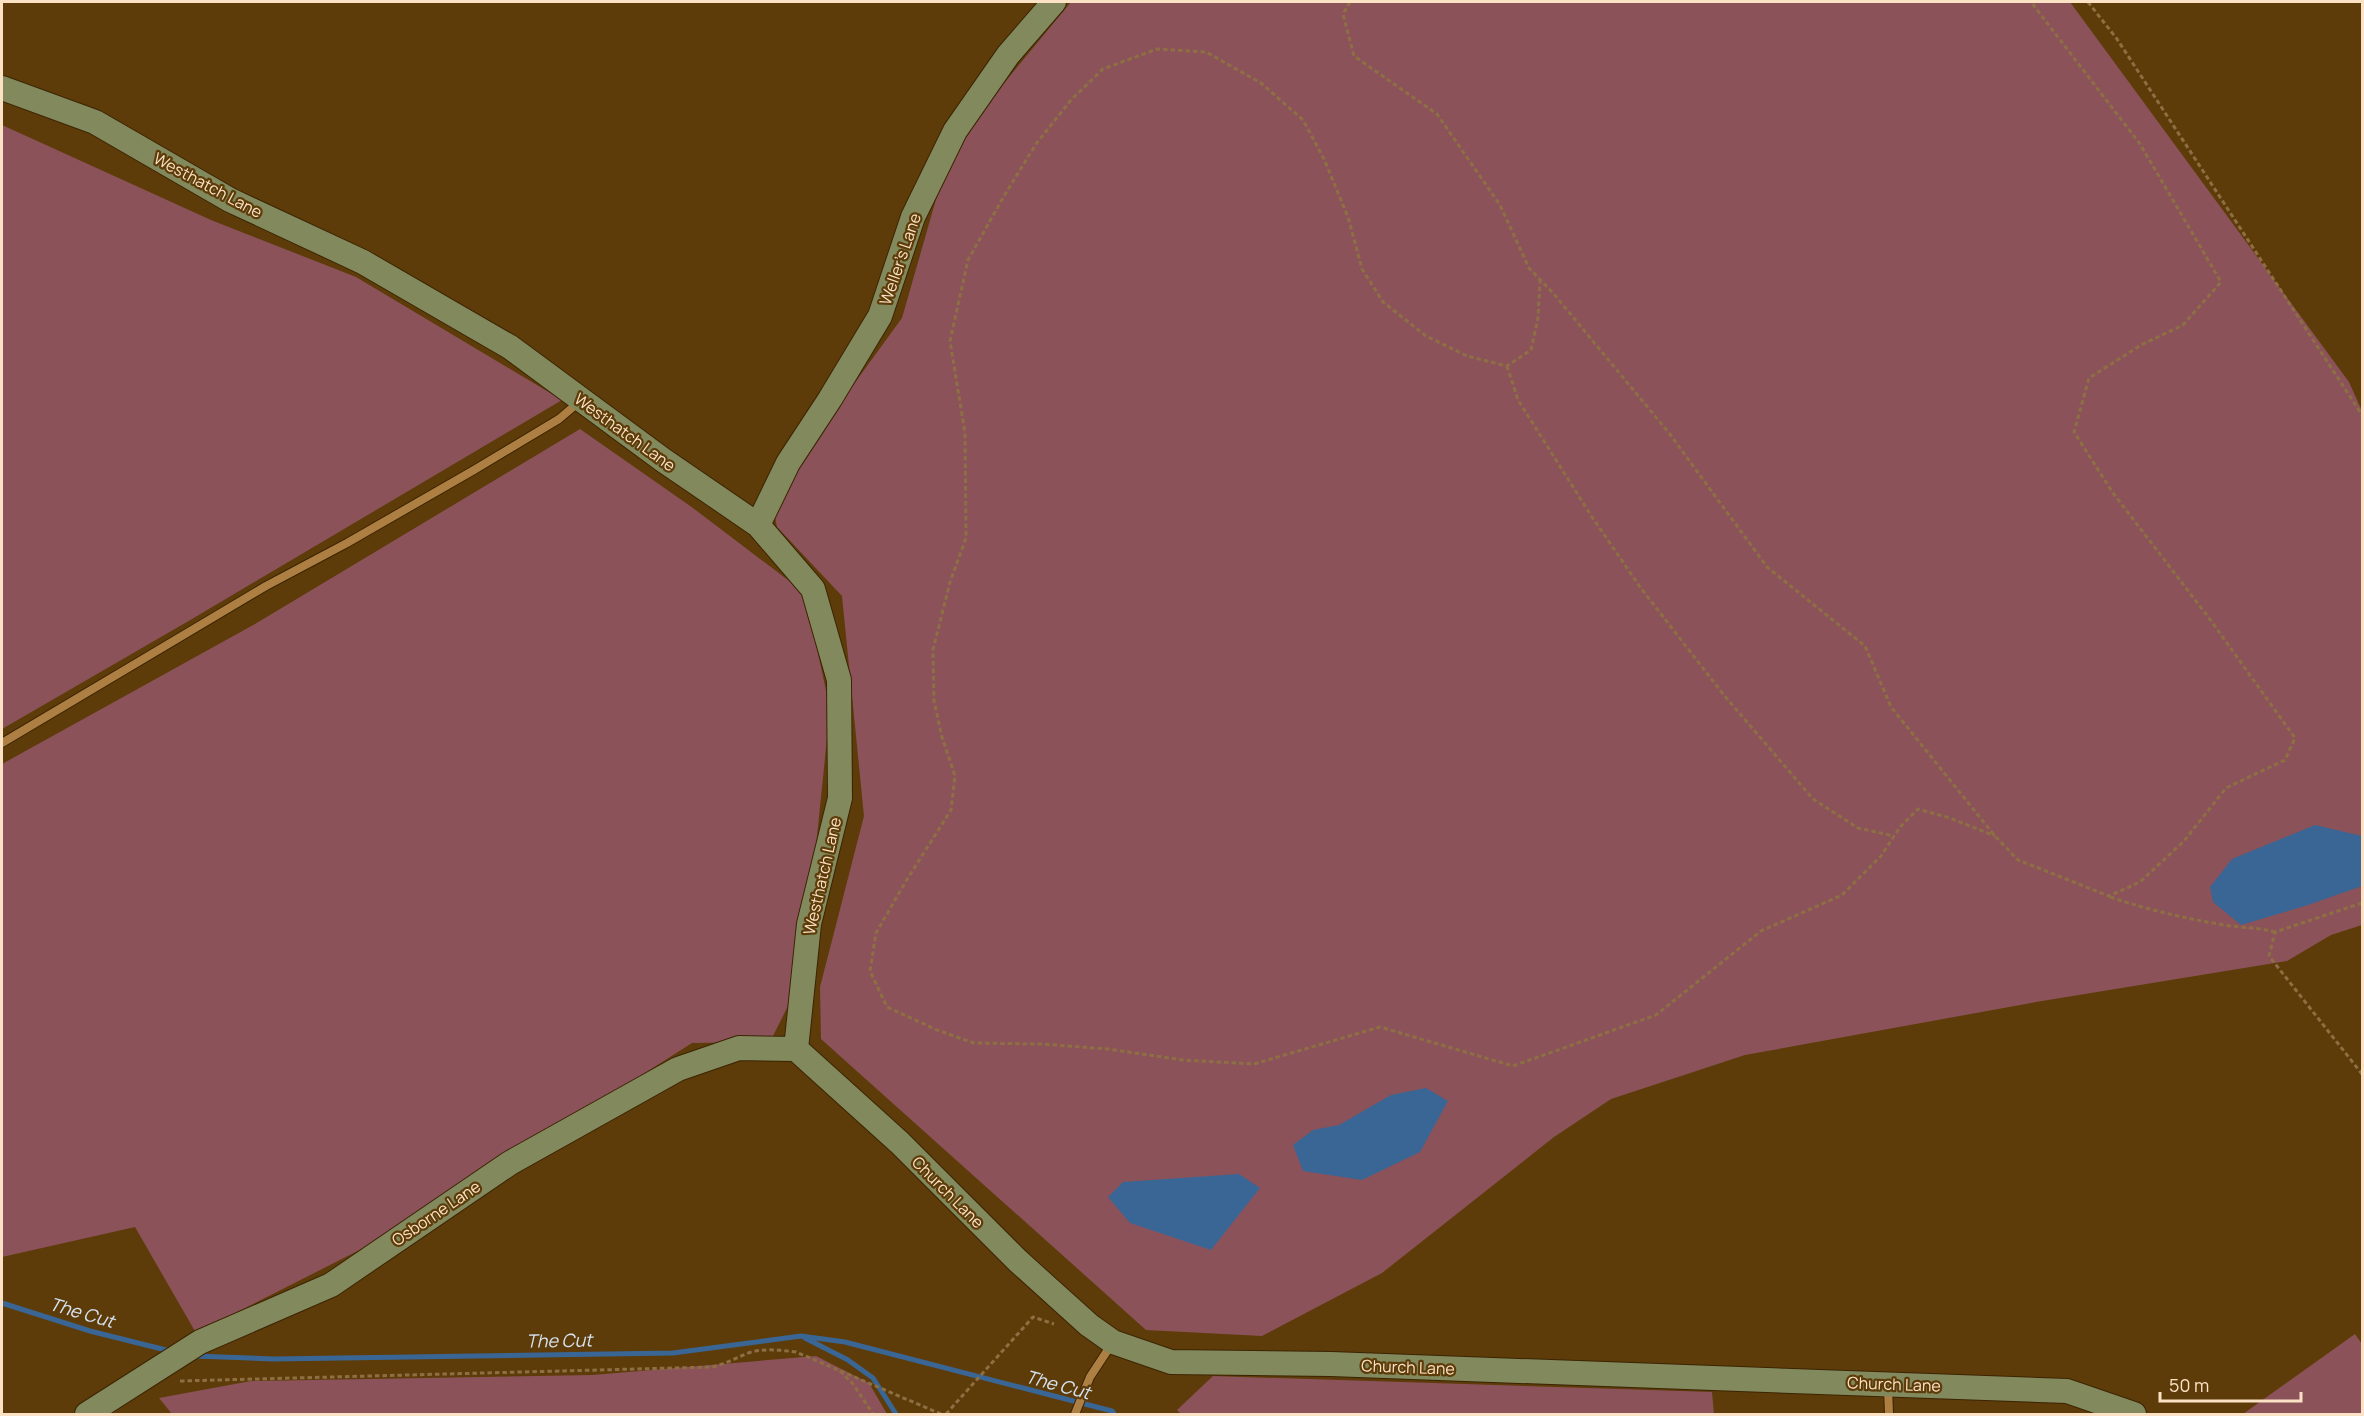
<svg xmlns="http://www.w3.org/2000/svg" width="2364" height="1416" font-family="Manrope,sans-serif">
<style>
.green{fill:#8b525a}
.water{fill:#3a6695}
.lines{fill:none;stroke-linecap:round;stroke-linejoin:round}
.stream{stroke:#3a6695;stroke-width:5}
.lane-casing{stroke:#3c2403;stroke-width:10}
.secondary-casing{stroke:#3c2403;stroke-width:26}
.path{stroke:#8e6f43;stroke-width:3;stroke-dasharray:4.5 3;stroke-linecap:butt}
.lane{stroke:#ae7f42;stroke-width:8}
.secondary{stroke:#828a5d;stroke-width:24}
.labels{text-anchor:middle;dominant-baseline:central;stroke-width:4.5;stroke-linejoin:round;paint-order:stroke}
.street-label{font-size:16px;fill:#fce2c5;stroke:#5d3c09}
.water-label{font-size:18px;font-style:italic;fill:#d7e4f3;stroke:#5d3c09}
</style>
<rect width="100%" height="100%" fill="#5d3c09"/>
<!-- green -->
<path class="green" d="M1071,2h999l279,380 13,29v514l-31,10 -44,26 -245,40 -297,54 -134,44 -57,38 -172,136 -120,63 -116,-6 -325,-291 -1,-52 44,-171 -22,-220 -65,-69 -5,-25 71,-103 59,-81 41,-143 15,-26 37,-55z
M2,125l209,95 145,57 206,123 -370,219 -190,110z
M580,429l113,79 112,85 25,116 -14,137 -25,154 -21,42 -78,1 -297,189 -199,101 -61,-106 -133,30v-493l253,-140z
M2355,1334l7,10v70h-119z
M816,1356l53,27 18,31h-715l-13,-16 92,-17 342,-6z
M1213,1376l499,16 2,22h-533l-4,-4z"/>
<!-- water -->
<path class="water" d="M2315,825l47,11v50l-54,19 -67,20 -28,-23 -3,-15 22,-28z
M1426,1088l22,13 -28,51 -58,28 -59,-9 -10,-26 20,-15 26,-5 52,-30z
M1239,1174l21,14 -49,62 -81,-27 -22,-26 15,-15z"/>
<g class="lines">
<!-- stream -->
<path class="stream" d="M2,1303l88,28 80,20
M805,1338l43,22 25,18 23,36
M194,1356l79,3 400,-6 128,-17 44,6 267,69 2,3"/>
<!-- lane casing -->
<g class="lane-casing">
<path id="lane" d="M2,743l264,-157 81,-43 127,-73 85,-51 20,-17
M1888,1388l1,26
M1075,1414l15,-37 23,-35"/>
</g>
<!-- secondary casing -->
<g class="secondary-casing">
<path id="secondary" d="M2,88l93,34 135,78 133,62 147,85 153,113 95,65 55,64 26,91 1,118 -31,126 -13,125
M758,525l30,-62 42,-64 50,-83 33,-99 42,-86 53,-76 46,-53
M796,1049l104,94 118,118 71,64 24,17 58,20 160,2 736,27 67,23
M87,1414l113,-72 131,-57 179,-122 168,-94 61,-21 57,1"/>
</g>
<!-- path -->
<path class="path" d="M1350,2l-7,12 11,42 83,58 63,91 29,63 24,25 116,140 98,134 98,79 26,61 104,129 23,24 91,36 31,-14 44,-41 42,-53 59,-28 10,-22 -86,-120 -96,-125 -39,-61 15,-54 52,-33 42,-20 38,-43 -81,-138 -109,-142
M2088,2l29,37 245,376
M1540,279l-2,39 -7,32 -24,16 -40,-10 -41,-20 -43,-34 -21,-33 -14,-52 -24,-58 -21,-39 -42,-37 -55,-31 -49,-3 -54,20 -32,31 -35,44 -32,52 -36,64 -18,81 15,92 1,105 -16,44 -17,68 1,51 8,36 13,39 -4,34 -45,71 -30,52 -6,38 17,36 50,23 37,13 67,1 67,5 75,11 71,4 126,-37 133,39 143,-51 105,-84 81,-36 39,-39 19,-29 18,-18 32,9 45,18
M1507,366l11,34 74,117 48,70 83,107 90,105 45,29 36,8
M2110,897c39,13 73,21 114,28 17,3 34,2 51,7
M2362,903l-87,29 -6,24 93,118
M840,1371l13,13 20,30
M180,1381l532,-14c13,-3 24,-9 36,-14 16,-5 32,-3 48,-1l145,62
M946,1414l87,-97 21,7"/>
<!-- lane -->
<use href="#lane" class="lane"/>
<!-- secondary -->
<use href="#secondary" class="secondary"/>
</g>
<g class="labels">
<!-- street labels -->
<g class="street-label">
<text transform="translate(208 185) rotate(28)">Westhatch Lane</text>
<text transform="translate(900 259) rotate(-71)">Weller's Lane</text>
<text transform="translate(625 432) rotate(36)">Westhatch Lane</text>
<text transform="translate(822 876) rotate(-77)">Westhatch Lane</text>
<text transform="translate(948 1192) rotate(45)">Church Lane</text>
<text transform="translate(436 1213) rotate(-34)">Osborne Lane</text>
<text transform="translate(1408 1367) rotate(2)">Church Lane</text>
<text transform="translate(1894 1384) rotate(2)">Church Lane</text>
</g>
<!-- water labels -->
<g class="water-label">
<text transform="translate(82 1312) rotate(16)">The Cut</text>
<text transform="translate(559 1340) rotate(-1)">The Cut</text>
<text transform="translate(1058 1384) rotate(15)">The Cut</text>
</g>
</g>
<!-- border -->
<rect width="2364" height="1416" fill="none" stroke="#fce2c5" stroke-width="6"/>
<!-- scale -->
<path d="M2160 1392v9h141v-9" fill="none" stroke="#fce2c5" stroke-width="3"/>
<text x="2169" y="1392" font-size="18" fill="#fce2c5" stroke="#5d3c09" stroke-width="4.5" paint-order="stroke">50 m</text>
</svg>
